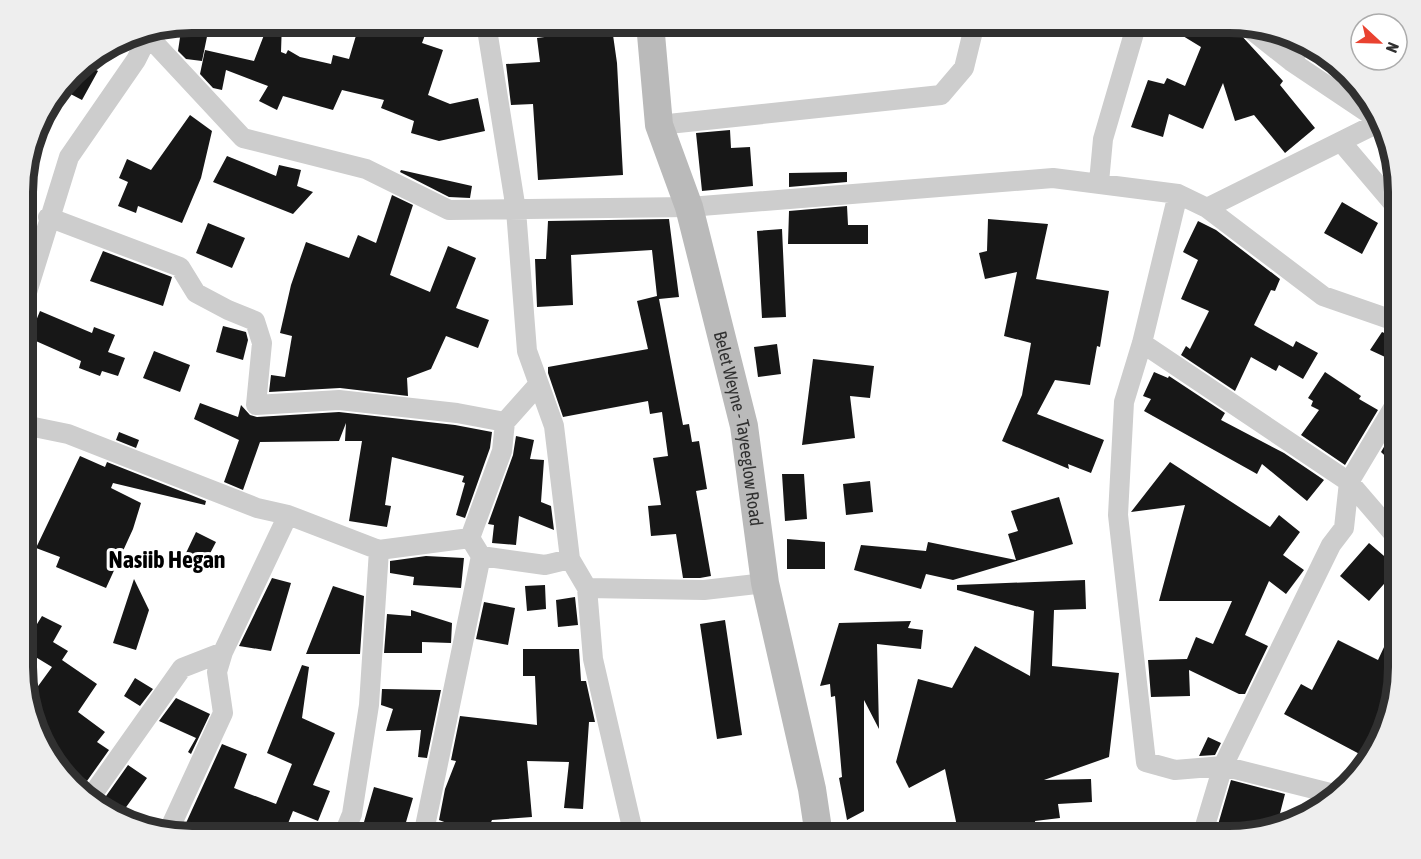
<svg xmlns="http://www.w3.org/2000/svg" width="1421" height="859" font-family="'Asap Condensed',sans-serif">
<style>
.building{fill:#171717}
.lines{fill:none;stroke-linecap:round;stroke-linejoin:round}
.minor{stroke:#cdcdcd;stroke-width:20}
.secondary{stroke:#bababa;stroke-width:28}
.labels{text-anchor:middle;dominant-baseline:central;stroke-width:6;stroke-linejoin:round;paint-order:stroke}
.street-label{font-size:18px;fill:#303030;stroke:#fff}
.district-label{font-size:24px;font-weight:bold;fill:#000;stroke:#fff}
.rim{fill:none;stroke:#303030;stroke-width:8}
</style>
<rect width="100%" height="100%" fill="#fff"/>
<!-- building -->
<path class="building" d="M192,22h18l-8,39 -16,-2 -8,-8 4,-27z
M269,22h13l-1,30 5,2 2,-4 12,7 31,7 2,-9 16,4 11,-37h70l-8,21 21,7 -15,45 22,9 28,-6 7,33 -46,10 -28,-8 3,-12 -33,-13 3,-8 -42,-10 -9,20 -50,-14 -6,14 -18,-9 9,-15 -42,-16 -4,20 -9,-2 -13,-14 5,-24 49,11z
M1160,22h69l54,59 -3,4 35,43 -30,25 -31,-38 -19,6 -12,-38 -20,46 -34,-15 -6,23 -32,-10 17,-47 16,4 3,-6 18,8 16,-39z
M612,28l5,35 6,112 -85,5 -5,-76 -22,1 -5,-41 34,-2 -3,-24z
M83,63l15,8 -16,29 -21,-11z
M190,115l22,16 -11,47 -19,45 -44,-17 -2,7 -18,-7 10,-24 -9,-4 8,-19 24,11z
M730,130l1,18 19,-1 3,39 -51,5 -6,-58z
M227,156l49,20 3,-11 22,5 -4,16 16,6 -20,22 -80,-32z
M401,170l71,16 -2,12 -21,-1 -49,-25z
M847,172v10l-58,5v-14z
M392,195l21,10 -23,70 40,17 18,-46 28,12 -20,50 33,12 -11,28 -32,-12 -15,33 -24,9 1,18 -68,-8 -71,4 2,-17 14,2 7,-41 -12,-3 11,-48 15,-43 43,16 9,-23 18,8z
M1342,202l36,21 -16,31 -38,-21z
M847,206l1,19h20v19h-80l1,-33z
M669,219l10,78 -20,2 24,126 6,-1 3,18 7,-1 8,48 -11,2 15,85 -11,2h-17l-7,-44 -25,2 -3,-30 13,-1 -8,-47 15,-2 -6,-44 -12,2 -2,-13 -85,16 -15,-44v-6l100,-18 -11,-48 20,-5 -5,-46 -81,5 2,50 -36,2 -2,-48h11l2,-38z
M988,219l60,5 -12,55 73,12 -9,56 -3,-1 -7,39 -35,-5 -18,34 67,26 -13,33 -23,-9 1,5 -67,-28 20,-46 9,-52 -27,-7 13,-64 -32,7 -6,-26 8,-2z
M1198,221l18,9 64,49 -5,12 -4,-1 -17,35 39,22 3,-6 22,12 -15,26 -24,-14 -3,6 -25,-14 -16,34 -54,-36 5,-9 4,3 19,-38 -28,-12 17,-39 -15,-8z
M208,223l37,15 -13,30 -36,-15z
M782,229l4,88 -24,1 -5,-87z
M103,251l69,26 -9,29 -73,-25z
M40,311l52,22 2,-6 21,8 -7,17 17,6 -7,18 -16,-5 -2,5 -21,-8 2,-7 -52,-23z
M223,326l23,6 2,8 -5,20 -27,-8z
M1382,332l16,7v24l-28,-13z
M777,344l4,30 -23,3 -4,-30z
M154,351l36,14 -10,27 -37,-14z
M813,359l61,7 -4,32 -20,-2 5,42 -53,7z
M1154,372l14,6 1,-2 56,37 -4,7 63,33 40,27 -17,21 -45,-37 -5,10 -113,-63 7,-12 -8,-3z
M1325,372l36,24 -2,3 19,11 -33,55 -44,-30 18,-25 -8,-4 2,-5 -5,-3z
M200,403l38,14 3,-12 9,10 7,2 82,-5 116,13 37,7 -2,16 -25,70 -9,-3 9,-32 -3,-1 2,-6 -72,-19 -7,48 6,1 -4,21 -38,-6 13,-80h-17l1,-18 -7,18 -79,1 -17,48 -19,-8 15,-42 -45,-21z
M1398,423v45l-17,-16z
M119,432l20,8 -3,8 -20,-8z
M516,436l18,4 -4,19 14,1 -3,42 10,4 3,24 -35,-14 -3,29 -24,-2 2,-18 -6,-1 25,-69z
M80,456l25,11 2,-5 99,39 -1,4 -92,-22 -2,5 30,15 -8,26 -27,59 -50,-21 4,-10 -24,-9z
M1170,462l100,65 9,-12 21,17 -17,23 21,15 -18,24 -17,-13 -24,54 23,11 -23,48h-6l-50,-24 1,26 -39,1 -3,-37 39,-1 9,-22 17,7 19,-43h-73l26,-96 -54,7z
M782,474h22l3,45 -22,2z
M870,481l3,31 -27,3 -3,-31z
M1059,497l14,47 -120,36 -27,-6 -5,15 -67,-19 7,-25 65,6 2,-9 88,18 -8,-26 10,-3 -7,-20z
M196,532l20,10 -11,21 -19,-10z
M787,539l38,3v27h-38z
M1369,543l29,25 -29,33 -29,-25z
M426,556l38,2 -3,30 -48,-3 1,-8 -24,-4v-12z
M272,578l19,5 -20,68 -32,-5z
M134,579l15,31 -13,40 -23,-7z
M1085,580l1,29 -32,1 -2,56 67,7 -10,84 -65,23 47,-1 1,23 -34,2 2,14 -25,3 2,15h-78l-14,-67 -36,19 -13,-26 22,-83 34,9 23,-42 55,30 4,-65 -77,-21v-5z
M545,585l1,24 -19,2 -2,-25z
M333,586l31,10 -4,58h-54z
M575,597l3,28 -20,2 -2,-27z
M484,602l31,6 -7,37 -32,-6z
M411,610l41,13 -1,20 -29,-1v11h-38l3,-39 24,2z
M42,616l20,10 -9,16 15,9 -6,9 35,24 -19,28 27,20 -8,10 12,8 -22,31 -23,-16 -4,5 -9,-9 -23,-61 24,-33 -28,-17v-5z
M1398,617v61l-22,74 -7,7 -85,-45 17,-30 11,6 26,-50 40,20z
M725,620l17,115 -25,4 -17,-115z
M911,621l-3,7 15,2 -2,19 -44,-5 2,85 -15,-29v111l-17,9 -8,-42 3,-1 -7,-81 -4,1 -1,-13 -10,2 19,-63z
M523,649h56l2,32h5l9,41h-6l-6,87 -19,-1 5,-46 -42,-1 5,56 -40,3 -7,16h-4l-42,-16 6,-31 11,-28 -5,-1 9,-44 77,9 -2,-49h-12z
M302,665l7,2 -7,51 33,15 -22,52 17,6 -12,30 -25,-10 -10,25h-92l-10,-2 41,-90 25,10 -13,34 42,16 16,-40 -25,-11z
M135,678l18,11 -13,17 -16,-10z
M382,689l59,1 -14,68 -9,-1 3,-27 -35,1 7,-22 -12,-4z
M176,698l34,16 -19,40 -3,-2 8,-14 -37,-17z
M1208,737l13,6 -6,12 -16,1z
M128,765l19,13 -28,39 -12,-3 -8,-8z
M1231,780l54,14 -8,31 -37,11 -25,-1z
M374,787l39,11 -11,38h-42z"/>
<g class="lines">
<!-- minor -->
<path class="minor" d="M486,23l30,187 11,141 27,75 16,133 17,29 6,71 41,177
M541,23h10
M1249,28l43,34 88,59
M148,36l95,102 123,31 83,41 240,-3 364,-29 125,16 29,14 173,-86
M1292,62l10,-20
M659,125l282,-30 23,-27 11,-45
M1342,143l56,66
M1099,182l4,-43 34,-116
M1178,194l-36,149 -18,59 -6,113 28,247 29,8 48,-4 111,28
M1207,208l116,88 75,26
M24,232l19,7
M24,302l45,-145 67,-97 12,-24 -2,-5
M1142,343l207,139 43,50 6,4
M505,422l33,-37
M24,425l44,9 189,74 31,7 91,35 91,-12 32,-87 3,-29 -48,-9 -118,-13 -83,5 6,-62 -7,-22 -27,-11 -32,-17 -16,-26 -132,-50
M481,556l64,9 25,-6
M587,588l117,2 61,-7
M90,798l92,-130 41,-16
M169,830l54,-117 -6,-41 6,-20 65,-137
M343,836l9,-22 17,-109 10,-155
M423,836l58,-280 -11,-18
M1202,836l21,-70 108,-221 13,-17 5,-46 49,-82"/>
<!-- secondary -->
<path class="secondary" id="s1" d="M650,23l9,102 30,82 55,219 21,157 47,206 7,47"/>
</g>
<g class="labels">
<!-- street labels -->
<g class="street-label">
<text stroke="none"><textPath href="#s1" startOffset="417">Belet Weyne - Tayeeglow Road</textPath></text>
</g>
<!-- district labels -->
<g class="district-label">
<text x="167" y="559">Nasiib Hegan</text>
</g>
</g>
<!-- crop -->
<path d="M0 0H1421V859H0ZM192 33H1229A159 159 0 0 1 1388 192V667A159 159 0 0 1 1229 826H192A159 159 0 0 1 33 667V192A159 159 0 0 1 192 33Z" fill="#eee" fill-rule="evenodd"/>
<path class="rim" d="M192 33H1229A159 159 0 0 1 1388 192V667A159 159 0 0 1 1229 826H192A159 159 0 0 1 33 667V192A159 159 0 0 1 192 33Z"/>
<!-- north arrow -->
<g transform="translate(1379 42) rotate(112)"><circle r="28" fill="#ffffff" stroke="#acacac" stroke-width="1.5"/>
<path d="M0-4.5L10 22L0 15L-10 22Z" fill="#e94230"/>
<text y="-9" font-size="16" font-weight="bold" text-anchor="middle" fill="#303030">N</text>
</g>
</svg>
